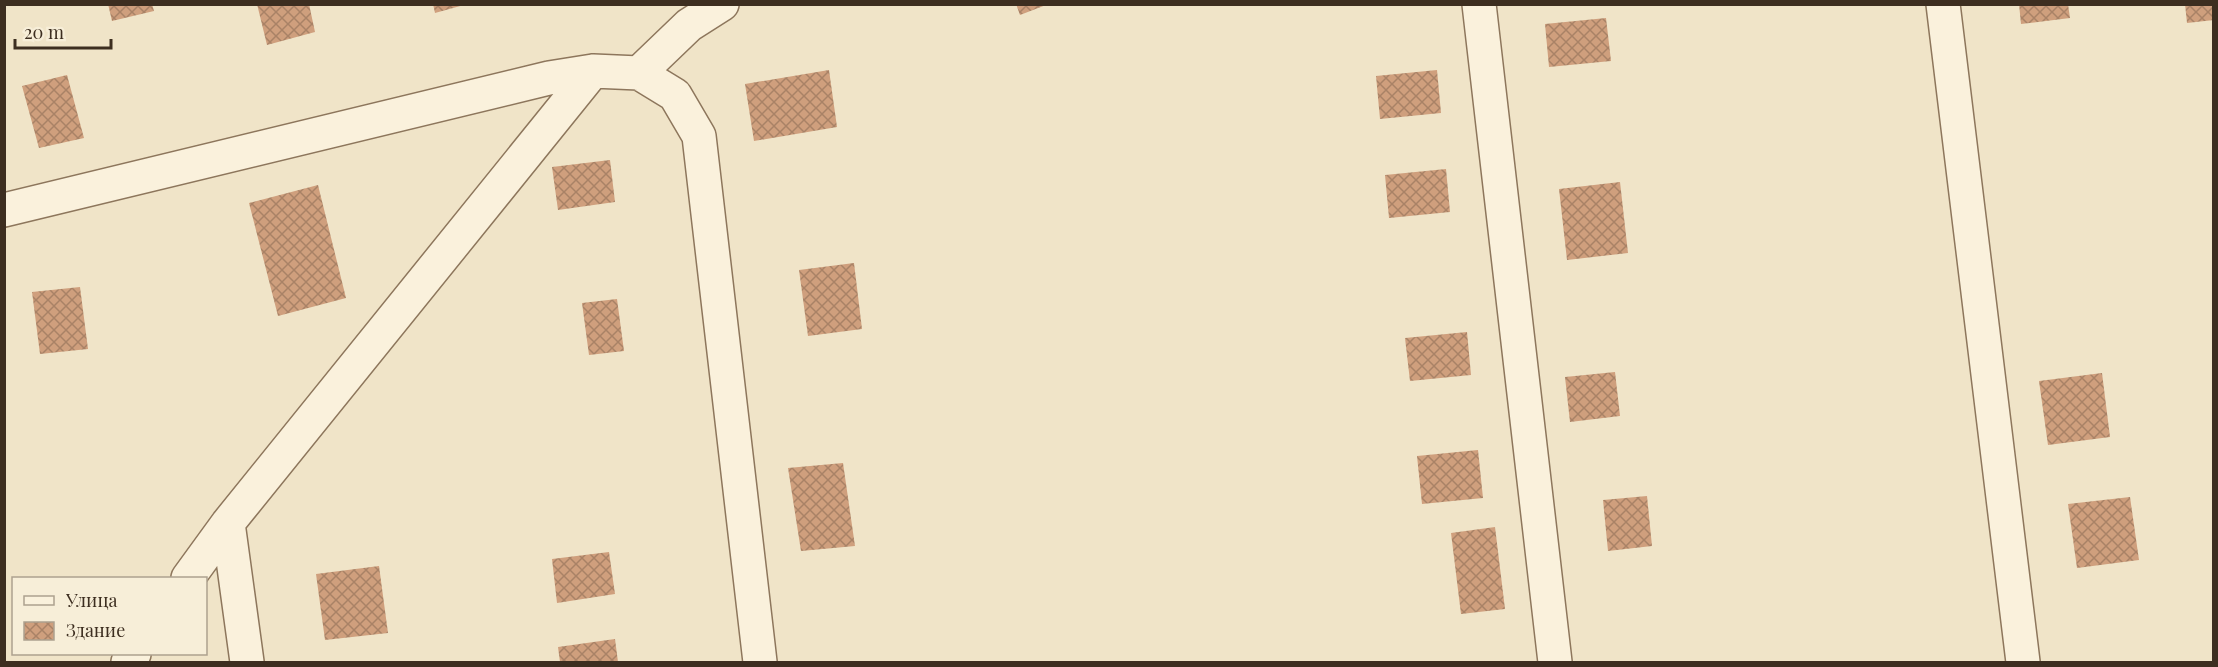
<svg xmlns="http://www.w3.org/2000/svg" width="2218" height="667" font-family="'Playfair Display',serif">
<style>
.building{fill:url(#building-cross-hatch)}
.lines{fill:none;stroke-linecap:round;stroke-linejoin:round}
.minor-casing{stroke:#8d765c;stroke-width:36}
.minor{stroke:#faf1dc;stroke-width:33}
</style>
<defs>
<pattern id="building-cross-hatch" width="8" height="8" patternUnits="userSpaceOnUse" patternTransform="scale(1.5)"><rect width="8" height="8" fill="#cf9f7d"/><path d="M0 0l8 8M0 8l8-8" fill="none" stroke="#a98266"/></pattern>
</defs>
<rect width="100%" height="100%" fill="#f0e4c8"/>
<!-- building -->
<path class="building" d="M108,4h44l2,7 -42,10z
M257,4h52l6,28 -48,13z
M433,4h30l1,1 -29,8z
M1016,4h30v1l-26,10z
M2019,4h49l2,14 -49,6z
M2185,4h29v16l-27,3z
M1606,18l5,43 -62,6 -4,-43z
M829,70l8,57 -83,14 -9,-57z
M1437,70l4,43 -61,6 -4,-43z
M67,75l17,63 -45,10 -17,-62z
M610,160l5,42 -57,8 -6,-43z
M1446,169l4,43 -61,6 -4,-43z
M1620,182l8,71 -61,7 -8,-71z
M318,185l28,113 -68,18 -29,-113z
M854,263l8,66 -54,7 -9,-66z
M80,287l8,62 -48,5 -8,-62z
M617,299l7,52 -35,4 -7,-52z
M1467,332l4,43 -61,6 -5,-43z
M1615,372l5,44 -50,6 -5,-45z
M2102,373l8,64 -62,8 -9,-64z
M1478,450l5,48 -61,6 -5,-48z
M843,463l12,83 -54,5 -13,-83z
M1647,496l5,50 -44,5 -5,-51z
M2130,497l9,63 -62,8 -9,-64z
M1495,527l10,82 -44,5 -10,-81z
M609,552l6,42 -58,9 -5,-44z
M379,566l9,67 -63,7 -9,-66z
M615,639l3,23h-58l-2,-15z"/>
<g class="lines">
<!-- minor casing -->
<g class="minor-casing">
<path id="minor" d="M1479,4l76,658
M1943,4l80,658
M639,73l50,-48 33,-21
M4,210l545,-132 44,-7 46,2 36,22 24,41 61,526
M228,523l19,139
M188,578l40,-55 365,-452
M128,662l6,-8"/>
</g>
<!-- minor -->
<use href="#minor" class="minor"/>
</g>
<!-- border -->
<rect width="2218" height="667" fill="none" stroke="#3d2e20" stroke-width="12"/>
<!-- legend -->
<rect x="12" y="577" width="195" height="78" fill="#f7eed8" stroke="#ada18e" stroke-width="1.5"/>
<rect x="24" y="596" width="30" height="9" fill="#faf1dc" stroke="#ada18e" stroke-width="1.5"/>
<text x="66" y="607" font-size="18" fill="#3d2e20">Улица</text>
<rect x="24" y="622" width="30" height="18" fill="url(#building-cross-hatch)" stroke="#ada18e" stroke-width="1.5"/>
<text x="66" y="637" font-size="18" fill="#3d2e20">Здание</text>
<!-- scale -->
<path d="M15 39v9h96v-9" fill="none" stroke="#3d2e20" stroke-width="3"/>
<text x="24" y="39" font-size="18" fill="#3d2e20" stroke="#f7eed8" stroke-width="4.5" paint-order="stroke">20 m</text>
</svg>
